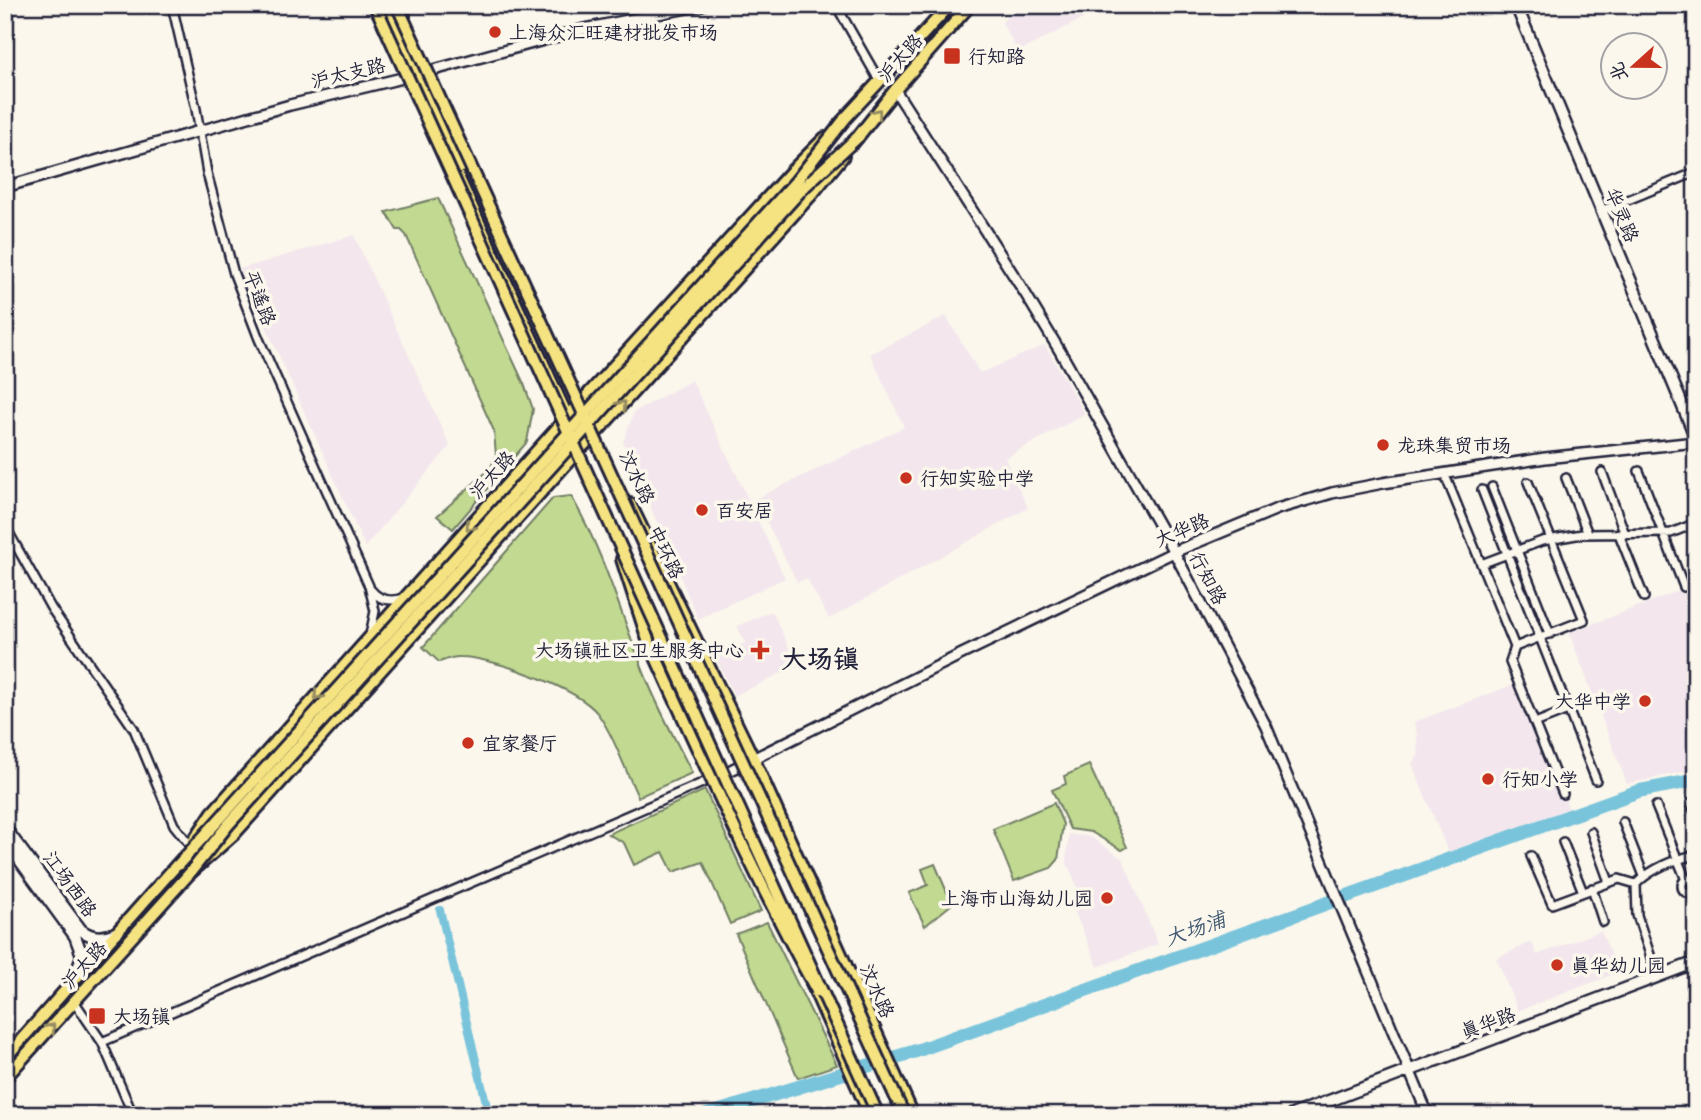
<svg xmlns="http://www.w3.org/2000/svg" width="1701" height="1120" font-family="'Shantell Sans','LXGW WenKai TC',sans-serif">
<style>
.built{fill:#f3e7ed}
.green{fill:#c1d990;stroke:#727e66;stroke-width:2}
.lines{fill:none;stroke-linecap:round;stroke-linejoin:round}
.canal{stroke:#7ac4db;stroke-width:8}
.river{stroke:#7ac4db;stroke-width:14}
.minor-casing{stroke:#22223b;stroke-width:12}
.tertiary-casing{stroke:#22223b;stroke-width:14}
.secondary-casing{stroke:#22223b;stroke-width:15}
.primary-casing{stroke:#22223b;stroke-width:16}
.trunk-casing{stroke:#22223b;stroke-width:16}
.minor{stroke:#fbf7ec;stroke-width:7}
.tertiary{stroke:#fbf7ec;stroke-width:9}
.secondary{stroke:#fbf7ec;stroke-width:10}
.primary{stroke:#f5e382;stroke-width:10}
.trunk{stroke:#f5e382;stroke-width:10}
.primary-bridge-casing{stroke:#22223b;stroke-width:16;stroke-linecap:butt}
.trunk-bridge-casing{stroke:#22223b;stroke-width:16;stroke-linecap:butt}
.primary-bridge{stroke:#f5e382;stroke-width:10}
.trunk-bridge{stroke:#f5e382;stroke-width:10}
.oneway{stroke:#968c62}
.poi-dot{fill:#c8321e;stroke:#fbf7ec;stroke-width:2.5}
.labels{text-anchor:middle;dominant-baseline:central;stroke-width:7;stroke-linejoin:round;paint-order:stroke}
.poi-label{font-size:19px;fill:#22223b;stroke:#fbf7ec;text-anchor:start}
.street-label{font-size:19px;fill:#22223b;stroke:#fbf7ec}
.water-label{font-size:21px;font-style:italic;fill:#415b73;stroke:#fbf7ec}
.district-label{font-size:26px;font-weight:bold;fill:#22223b;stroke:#fbf7ec}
</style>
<rect width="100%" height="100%" fill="#fbf7ec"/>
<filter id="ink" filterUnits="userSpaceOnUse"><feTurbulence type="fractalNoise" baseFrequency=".0143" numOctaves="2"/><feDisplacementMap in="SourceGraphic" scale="14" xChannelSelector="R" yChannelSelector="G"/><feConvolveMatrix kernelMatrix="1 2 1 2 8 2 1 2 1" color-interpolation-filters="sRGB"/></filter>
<g filter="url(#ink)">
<!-- built -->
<path class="built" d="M1016,5h94l-92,47 -16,-29z
M354,235l96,211 -85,101 -125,-278z
M946,316l34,57 65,-28 40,69 -80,44 23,50 -199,111 -22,-40 -10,3 -42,-83 149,-72 -34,-73z
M692,380l93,198 -87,41 -75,-177 11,-30z
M1696,584v185l-69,15 -58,-151z
M772,611l25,55 -63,30 -19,-40 30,-13 -8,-17z
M1518,683l51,126 -121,43 -36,-88 6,-8 -1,-22 -3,-12z
M1069,834l22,3 32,22 35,85 -60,23 -28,-66 10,-6 -14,-35z
M1601,931l18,41 -101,39 -22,-53 36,-16 5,13z"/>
<!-- green -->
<path class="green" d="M438,198l86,186 9,25 -6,33 -74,87 -16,-13 53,-47 6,-13 -2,-25 -88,-196 -5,-5h-4l-11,-18z
M571,496c34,58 51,123 76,184 13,32 30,62 45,93l-54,24c-13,-27 -23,-59 -40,-83 -20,-26 -106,-57 -138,-57 -7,-1 -14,3 -21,5l-16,-15 130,-149z
M1089,765l38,82 -5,3 -31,-18 -21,-3 -18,-39 14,-6 -2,-8z
M705,790l56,121 -31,13 -27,-62 -30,10 -10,-20 -29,13 -10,-22 -16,-9z
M1054,803l9,21 -5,36 -7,8 -37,13 -21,-52z
M935,864l17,40 -27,22 -16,-33 19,-8 -6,-16z
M767,922l70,143 -39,13 -62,-144z"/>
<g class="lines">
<!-- canal -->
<path class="canal" d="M440,910l49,205"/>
<!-- river -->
<path class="river" d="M707,1115l209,-64 723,-260 57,-11"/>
<!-- minor casing -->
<g class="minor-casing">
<path id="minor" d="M172,5l24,104 11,64 27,101 25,65 110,247 6,25 -5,24
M405,5l1,11
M836,5l44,77
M1696,47l-3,13 3,6
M1601,211l95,-39
M1639,471l45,116
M1602,472l23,62
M1566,478l22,56
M1447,480l68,167 -5,15 53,132
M1492,487l58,147
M1482,490l114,290
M5,526l46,82 83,121 40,96 17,21
M1619,534l25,63
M1481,564l61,-23 40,-7 89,-1 25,-10
M371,590c9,11 20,12 33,8
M1515,647l69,-27 -56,-138
M1535,723l33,-13
M1691,803l5,12
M1656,806l30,74
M1623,822l21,54
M1591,832l18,50
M1563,842l20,50
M1531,856l21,48 67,-25 17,5
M1682 886a7 7 0 1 1 14 0a7 7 0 1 1-14 0Z
M1592,888l11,34
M1691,892l5,12
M1657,976l-20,-61 -1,-31c15,-15 38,-25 60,-29
M74,1001l28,41 31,73
M102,1042l612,-264"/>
</g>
<!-- tertiary casing -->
<g class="tertiary-casing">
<path id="tertiary" d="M895,90l130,203 36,60 113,199 92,174 162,389
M5,187l285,-82 129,-31 165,-45 118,-24
M721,775l241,-121 212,-102 103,-43 55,-16 51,-10 162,-25 151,-16"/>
</g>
<!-- secondary casing -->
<g class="secondary-casing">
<path id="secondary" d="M1516,5l180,433
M5,828l76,102c12,9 23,8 37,2
M5,840l70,96 7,19 -6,21
M1292,1115l404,-153"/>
</g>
<!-- primary casing -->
<g class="primary-casing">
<path id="primary" d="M386,5l76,162
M839,125l111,-120
M853,143l42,-53 75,-85
M451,161l118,259
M630,504l124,256 159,355
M191,845l22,-33 348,-388 229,-251 35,-35
M812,984l58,131
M5,1058l178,-200
M5,1078l184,-204 46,-41 340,-379 21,-21 216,-239 31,-38"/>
</g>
<!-- trunk casing -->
<g class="trunk-casing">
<path id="trunk" d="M622,559l26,81"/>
</g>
<!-- minor -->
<use href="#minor" class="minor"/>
<!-- tertiary -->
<use href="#tertiary" class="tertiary"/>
<!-- secondary -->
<use href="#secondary" class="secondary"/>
<!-- primary -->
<use href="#primary" class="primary"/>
<!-- trunk -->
<use href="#trunk" class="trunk"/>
<!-- primary-bridge casing -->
<g class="primary-bridge-casing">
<path id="primary-bridge" d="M178,865l619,-685 47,-60
M189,874l39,-49 576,-638 55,-51"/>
</g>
<!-- trunk-bridge casing -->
<g class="trunk-bridge-casing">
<path id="trunk-bridge" d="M375,5l503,1110
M397,5l507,1110
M648,640c54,118 106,237 169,351"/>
</g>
<!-- primary-bridge -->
<use href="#primary-bridge" class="primary-bridge"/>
<!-- trunk-bridge -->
<use href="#trunk-bridge" class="trunk-bridge"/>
</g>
<!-- one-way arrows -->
<defs><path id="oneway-chevron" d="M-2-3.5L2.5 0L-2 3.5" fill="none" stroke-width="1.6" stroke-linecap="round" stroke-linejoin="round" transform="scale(1.75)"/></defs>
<g class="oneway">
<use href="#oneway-chevron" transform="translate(877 113) rotate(-52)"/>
<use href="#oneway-chevron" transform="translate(622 405) rotate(-48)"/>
<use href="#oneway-chevron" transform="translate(470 526) rotate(132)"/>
<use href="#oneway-chevron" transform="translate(318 695) rotate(132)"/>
<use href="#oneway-chevron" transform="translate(51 1028) rotate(-48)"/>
</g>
</g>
<!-- markers -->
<g class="poi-dot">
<circle cx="495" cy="32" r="7"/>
<rect x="943" y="47" width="18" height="18" rx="3.5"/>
<circle cx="1383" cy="445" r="7"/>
<circle cx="906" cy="478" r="7"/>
<circle cx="702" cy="510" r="7"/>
<path d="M756.5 639.5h7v7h7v7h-7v7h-7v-7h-7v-7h7z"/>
<circle cx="1645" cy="701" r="7"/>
<circle cx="468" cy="743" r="7"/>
<circle cx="1488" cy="779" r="7"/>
<circle cx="1107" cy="898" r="7"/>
<circle cx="1557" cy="965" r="7"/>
<rect x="88" y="1007" width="18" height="18" rx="3.5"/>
</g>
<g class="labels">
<!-- poi labels -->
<g class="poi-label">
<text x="509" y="32">上海众汇旺建材批发市场</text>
<text x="968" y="56">行知路</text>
<text x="1397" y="445">龙珠集贸市场</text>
<text x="920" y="478">行知实验中学</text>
<text x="716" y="510">百安居</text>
<text x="744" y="650" text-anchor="end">大场镇社区卫生服务中心</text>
<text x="1631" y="701" text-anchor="end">大华中学</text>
<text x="482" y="743">宜家餐厅</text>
<text x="1502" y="779">行知小学</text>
<text x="1093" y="898" text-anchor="end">上海市山海幼儿园</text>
<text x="1571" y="965">真华幼儿园</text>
<text x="113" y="1016">大场镇</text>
</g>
<!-- street labels -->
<g class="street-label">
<text transform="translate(900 58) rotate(-49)">沪太路</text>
<text transform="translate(348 73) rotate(-13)">沪太支路</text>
<text transform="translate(1622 215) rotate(67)">华灵路</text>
<text transform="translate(260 298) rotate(69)">平遥路</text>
<text transform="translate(492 475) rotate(-48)">沪太路</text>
<text transform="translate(637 477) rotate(64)">汶水路</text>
<text transform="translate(1182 530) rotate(-23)">大华路</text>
<text transform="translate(666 552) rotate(64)">中环路</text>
<text transform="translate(1208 578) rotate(62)">行知路</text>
<text transform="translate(70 884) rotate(54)">江场西路</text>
<text transform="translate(84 965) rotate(-48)">沪太路</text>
<text transform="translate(877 991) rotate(66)">汶水路</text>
<text transform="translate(1488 1023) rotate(-20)">真华路</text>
</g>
<!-- water labels -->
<g class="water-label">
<text transform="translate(1195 929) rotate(-20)">大场浦</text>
</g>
<!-- district labels -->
<g class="district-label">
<text x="820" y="658">大场镇</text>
</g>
</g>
<!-- margin -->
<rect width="1701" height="1120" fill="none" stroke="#fbf7ec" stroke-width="28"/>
<rect x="14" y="14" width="1673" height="1092" fill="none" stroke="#22223b" stroke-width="2.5" filter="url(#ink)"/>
<!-- north arrow -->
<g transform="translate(1634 66) rotate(249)"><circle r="33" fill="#fbf7ec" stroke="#a4a2a5" stroke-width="2"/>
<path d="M0-5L12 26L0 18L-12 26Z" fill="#c8321e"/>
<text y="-10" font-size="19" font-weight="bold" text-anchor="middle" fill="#22223b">北</text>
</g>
</svg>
